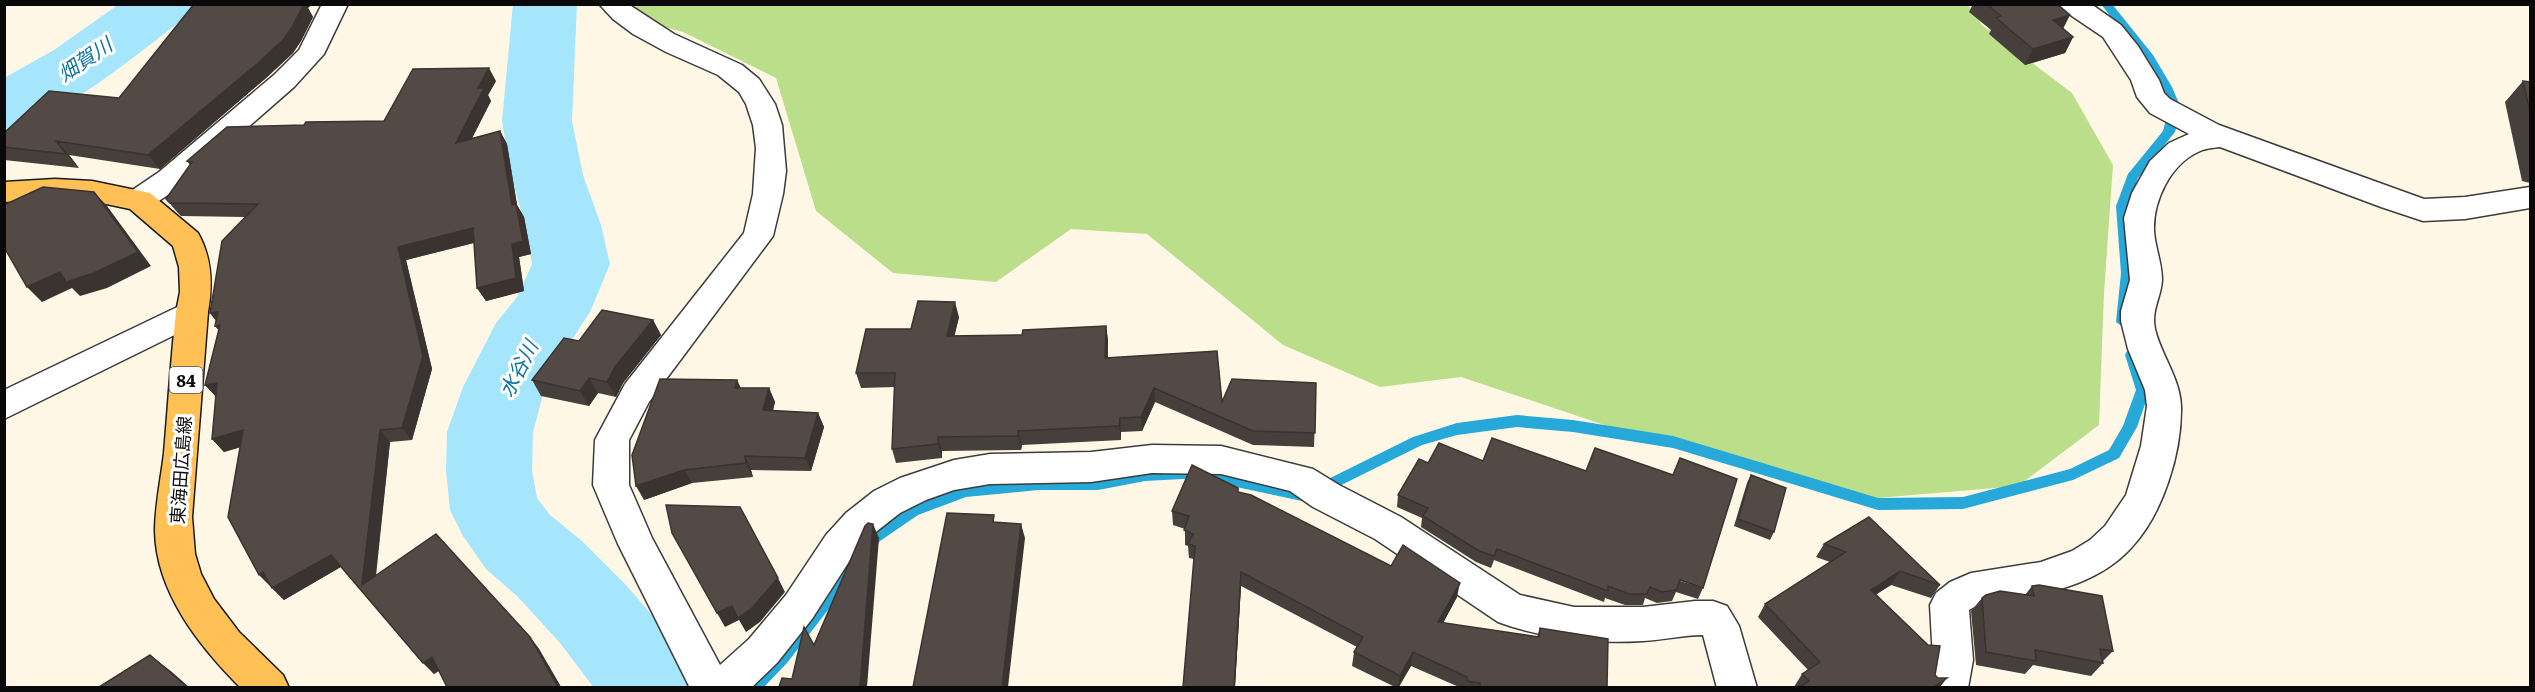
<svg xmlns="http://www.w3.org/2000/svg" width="2535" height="692" font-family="Literata,'Noto Sans JP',serif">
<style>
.forest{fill:#bbde8b}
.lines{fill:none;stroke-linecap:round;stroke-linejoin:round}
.stream{fill:#26a8d9;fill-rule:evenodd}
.river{fill:#a5e6fc;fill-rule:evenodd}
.minor-casing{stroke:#3c3c3c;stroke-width:3}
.primary-casing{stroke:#1a1a1a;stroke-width:3}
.minor{fill:#fff;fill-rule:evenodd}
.primary{fill:#ffc156;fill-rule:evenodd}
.wall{fill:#473f3b}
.shaded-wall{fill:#3a3330}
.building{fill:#534945;stroke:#3a3330;stroke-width:1.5}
.labels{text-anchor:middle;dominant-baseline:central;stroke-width:6;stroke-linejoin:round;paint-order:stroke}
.shield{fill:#fff;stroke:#535353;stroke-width:1.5}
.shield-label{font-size:16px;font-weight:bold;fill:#090909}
.street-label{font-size:18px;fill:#090909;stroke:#fff}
.water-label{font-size:20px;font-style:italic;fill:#0a74a4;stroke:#fff}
</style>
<rect width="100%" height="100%" fill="#fff7e6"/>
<!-- forest -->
<path class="forest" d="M624,5h1344l14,20 90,68 41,72 -9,128 -5,132 -81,61 -164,14 -214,-63 -179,-60 -81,10 -97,-42 -136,-111 -76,-5 -75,53 -103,-9 -77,-62 -40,-133 -93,-46 -45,-12z"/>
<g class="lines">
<!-- stream -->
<path class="stream" d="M2101,4h11l41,51 19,32 9,21 -6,24 -37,46 -10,28 5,67 -3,49 -7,5 -7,-5 5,-49 -5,-67 12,-32 35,-43 6,-23 -25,-48z
M2132,350l5,1 2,4 11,35 -13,37 -18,31 -46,22 -110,29 -85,1 -205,-62 -100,-16 -56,-5 -60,8 -35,10 -115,57 -85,-18 -39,-5 -38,2 -47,9h-60l-72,7 -48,18 -38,26 -9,13 -5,1 -5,-1 -3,-5 12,-18 38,-24 57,-22 73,-7h60l47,-9 38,-2 39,5 84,18 107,-53 44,-14 60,-8 56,5 100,16 205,62 85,-1 107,-28 39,-19 14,-24 13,-36 -11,-35 2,-4z
M853,559l5,2 3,5 -3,5 -71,92 -24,25h-19l31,-35 73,-92z"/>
<!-- river -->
<path class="river" d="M119,4h75l-9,14c-51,38 -119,97 -181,114v-54l50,-28z
M513,4h64l-5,117 11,54 18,50 9,39 -20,48 -32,49 -13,26 -12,45 -1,39 5,27 13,17 32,26 44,44 43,50 23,53h-98l-34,-45 -42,-46 -32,-28 -23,-33 -13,-26 -4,-39 1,-39 16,-45 33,-64 21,-26 15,-33 -7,-39 -14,-50 -9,-54z"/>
<!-- minor casing -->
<g class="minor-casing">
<path id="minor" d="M322,4h26l-24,50 -30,33 -113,99 -31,21 -11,4 -11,-4 -4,-7 4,-7 31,-21 115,-97 25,-25z
M599,4h29l46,30 68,31 17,14 16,25 7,21 4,46 -3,23 -10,42 -124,166 -20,38v45l23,53 68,127 29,-26 37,-44 40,-60 20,-22 28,-22 26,-13 54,-18 36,-6 101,-2 61,-7 69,1 92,23 26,16 62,32 119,78 54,12h69l52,-6h18l14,5 12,20 18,62h-40l-14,-53c-20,0 -40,5 -60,6 -49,3 -99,-2 -145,-19l-123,-83 -62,-32 -23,-16 -69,-17 -69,-1 -61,9 -101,2 -36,6 -28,10 -26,13 -28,22 -20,22 -40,62 -35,44 -26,25h-61l-72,-144 -25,-59 2,-45 30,-56 119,-151 9,-39 3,-46 -3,-23 -7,-21 -7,-12 -21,-17 -52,-23 -33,-18 -20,-15z
M2059,4h32l30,21 17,21 21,34 5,13 6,6 49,26 205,74 41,-2 65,-10v21l-65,11 -42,2 -42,-14 -161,-60c-7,1 -15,1 -22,5 -28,13 -45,49 -44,79 1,16 8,32 8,49 -1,18 -11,30 -7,49 6,26 25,49 26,77 1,47 -18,108 -50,142 -29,32 -73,44 -114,50 -17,3 -33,2 -48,12l4,50 -5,28h-40l5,-28 -3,-55 6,-12 14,-11 21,-9 70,-11 31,-11 18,-11 15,-14 21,-31 15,-49 6,-40 -2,-16 -17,-41 -7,-28v-10l9,-31 -6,-62 8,-25 18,-32 19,-18 20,-9 -39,-21 -13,-16 -6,-17 -28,-43 -40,-27z
M192,300l11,3 5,9 -5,9 -199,98v-29z"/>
</g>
<!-- primary casing -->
<g class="primary-casing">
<path id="primary" d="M55,179l37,2 58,12 48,40c14,25 15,51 10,79l-16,205 3,37 6,20 13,25 25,33 44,43 6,13h-48c-42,-42 -85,-96 -86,-157 0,-26 6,-52 9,-78 4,-47 7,-94 12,-141l4,-20 -1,-25 -6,-21 -43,-37 -38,-8 -37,-2 -51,3v-20z"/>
</g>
<!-- minor -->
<use href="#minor" class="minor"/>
<!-- primary -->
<use href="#primary" class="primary"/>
</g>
<!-- wall -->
<path class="wall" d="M194,4h118l-4,4 5,9 -12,24 -8,12 -27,25 -106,91 -91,-14 10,13 -75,-8v-27l115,-35z
M1973,4h84l6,25 10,8 -8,16 -40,12 -36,-31 2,-4 -22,-18z
M496,81l-8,14 3,6 -19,37 28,-7 7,13 10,61 7,12 7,37 -12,3 5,34 -38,10 -9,-13 -3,-45 -68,17 26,109 -20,71 -22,2 -14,134 154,61 9,12 22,38h-114l-8,-16 -5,3 -93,-107 -57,33 -12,-12 -32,-141 -16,5 -12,-13 4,-43 -11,-11 14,-55 -4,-4 1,-5 -6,-8 35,-96 -64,-1 -4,-4 -11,-13 24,-34 -3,-4 117,-36 80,-4z
M2523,81l7,1v101l-8,-2 -17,-79z
M959,317l-5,19 68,-1 84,-9 2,14v18l114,44 94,-19 -2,64 -61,-2 -98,-43 -13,29 -21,1v8l-99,5 -1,5 -79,1v7l-46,5 -4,-14 3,-62 -34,1 -5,-15 55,-44z
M653,320l8,15 -38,48 -7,14 -18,-4 -9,13 -48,-10 -9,-16 47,-39z
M741,388h28l6,14 -2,9 45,2 6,14 -13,44 -60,-1 2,7 -61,6 -48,17z
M1751,475l23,57 -4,8 -36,-14 13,-43z
M1238,492l153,74 66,31 -14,26 94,14 3,-9 67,59h-148l-48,-21 -12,21h-4l-43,-21 2,-14 3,-5 -116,-61 -6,101h-52l11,-128 -5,-1 -1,-12 -3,-1v-16l-12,-4 -1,-14z
M1398,495l305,93 -5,11 -22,-7 -4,9 -15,2 -12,-5 -2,7h-18l-20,-7 -1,4 -110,-42 -3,8 -15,-6 -55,-35 1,-9 -25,-11z
M1824,544l116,41 -9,13 -40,-13 -15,9 59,81 5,12h-146l8,-13 6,-4 -50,-53 7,-13 65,-42 -14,-5z
M2032,586l81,65 -10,10v2l-12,13 -58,-11 -8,9 -49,-9 -5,-54 11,-13 43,-3z"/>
<!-- shaded-wall -->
<path class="shaded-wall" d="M291,4h21l-4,4 5,9 -12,24 -8,12 -27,25 -106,91 -12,-14z
M2070,15l-8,16 -9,-11z
M2073,37l-8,16 -40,12 8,-16z
M489,68l7,13 -8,14 3,6 -28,55 -7,-13 22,-55z
M500,131l7,13 10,61 7,12 7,37 -12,3 5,34 -38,10 -9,-13 35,-44v-39z
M56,141l13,14 10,13 -13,-14z
M94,192l13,14 44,60 -44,22 -27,8 -8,-8 -30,14 -15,-15z
M473,228l8,13 -75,19 26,109 -20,71 -10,-12 -4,-181z
M955,302l4,15 -8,34 -4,-15z
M218,312l8,27 -11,-13 5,-1 -10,-12z
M653,320l8,15 -38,48 -7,14 -9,-15 8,-15z
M1106,326l2,14 -1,33 -2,-15z
M589,378l9,15 -9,13 -9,-15z
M737,380l7,14 -9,-6z
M217,383v15l-12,-13z
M769,388l6,14 -6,22 -6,-14z
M1154,388l1,14 -13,29 -1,-14z
M818,413l6,14 -13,44 -6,-13z
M1120,418l1,14v8l-2,-14z
M243,430l12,13 -31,9 -12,-13z
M380,430l10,12 -17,155 -11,-12z
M1018,431l4,14 -1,5 -3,-14z
M938,437l4,14v7l-4,-14z
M745,456l6,14 2,7 -7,-14z
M684,470l8,13 -48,17 -8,-14z
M873,524l6,14 -12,149h-7z
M1021,524l4,14 -17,149h-6z
M331,555l11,11 -58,34 -12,-12z
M1900,571l-9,14 -28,18 8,-13z
M263,572l8,15 -12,-12z
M1241,572v14l-6,101h-1z
M778,578l7,14 -25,30 -14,10 -7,-12 -14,7 -8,-14z
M1460,583l-3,14 -21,39 2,-14z
M530,637l9,12 22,38h-3z
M1413,652l-2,14 -13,21 2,-11z
M150,655l22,17 17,15h-2z
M432,657l10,11 -8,6 -11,-11z
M1947,678l-7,9h-6z"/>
<!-- building -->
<path class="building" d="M194,4h110l-12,23 -8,12 -27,25 -109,91 -92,-14 10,13 -62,-7v-14l45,-42 70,7z
M1987,4h70l13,11 -17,5 20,17 -40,12 -37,-31 5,-2z
M489,68l-11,20h6l-28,55 44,-12 12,74 4,-1 7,37 -11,3 4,34 -39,10 -4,-60 -75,19 25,109 -21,72 -22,2 -18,155 74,-51 94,103 28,50h-111l-15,-30 -9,6 -92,-108 -59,33 -9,-16 -4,3 -31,-58 15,-87 -31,9 5,-56 -12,2 15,-60 -5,1 3,-14 -8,1 12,-72 36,-37 -88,-1 -4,-4 26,-37 -5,-1 40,-34 77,-2 2,-3 78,-1 29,-52z
M2523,81l7,1v30z
M43,187l51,5 44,60 -44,21 -28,9 -6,-10 -33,15 -23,-40v-42z
M918,301l37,1 -8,34 75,-1 1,-5 83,-4 -1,32 112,-7 5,51 10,-23 84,4 -1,50 -62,-2 -99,-43 -13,29 -21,1 -1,8 -101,5v5l-80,1v7l-46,5 3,-76h-39l10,-44h45z
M602,310l51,10 -38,47 -8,15 -18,-4 -9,13 -48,-11 32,-42 15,3z
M660,379l77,1 -2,8h34l-6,22 55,3 -13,45 -60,-2 1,7 -62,7 -48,16 -4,-31z
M1492,438l94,33 9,-23 78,27 7,-17 57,21 -34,109 -23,-8 -4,10 -14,2 -12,-5 -3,7h-18l-21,-8v5l-111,-42 -3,7 -15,-5 -56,-35 5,-8 -30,-13 21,-36 9,4 11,-20 44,18z
M1192,465l46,23v4l13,3 140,71 12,-21 57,38 -22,39 101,15 1,-9 68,11 -1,48h-127v-4l-13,-2v-4l-54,-25 -13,24 -46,-24 9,-15 -122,-65 -7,115h-51l12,-141 -7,-2 5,-10 -9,-4 5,-14 -17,-5z
M1751,475l35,13 -12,44 -36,-13z
M666,505l74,2 38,71 -26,30 -14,10 -6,-12 -15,7 -45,-80z
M947,513l47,2 -1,7 28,2 -19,163h-89z
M1869,517l71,68 -40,-14 -29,19 57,55 12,1 -5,29 3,3h9l-13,9h-134l9,-6 -7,-7 18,-12 -55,-58 81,-52 -22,-8z
M868,523l5,1 -13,163h-81l3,-9 10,1 12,-52 10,18 51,-119z
M2039,585l63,11 11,55 -13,-2 3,14 -68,-13 1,11 -50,-9 -4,-54 4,-3 14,-4 34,5 -2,-10z
M150,655l37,32h-88z"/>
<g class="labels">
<!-- shield labels -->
<rect class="shield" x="169.5" y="367" width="33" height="26" rx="4.5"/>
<g class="shield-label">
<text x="186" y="380">84</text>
</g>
<!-- street labels -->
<g class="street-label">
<text transform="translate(180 470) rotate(-86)">東海田広島線</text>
</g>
<!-- water labels -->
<g class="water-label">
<text transform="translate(84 58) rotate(-34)">畑賀川</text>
<text transform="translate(517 368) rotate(-63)">水谷川</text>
</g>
</g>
<!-- border -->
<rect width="2535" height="692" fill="none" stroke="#090909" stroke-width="12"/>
</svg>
